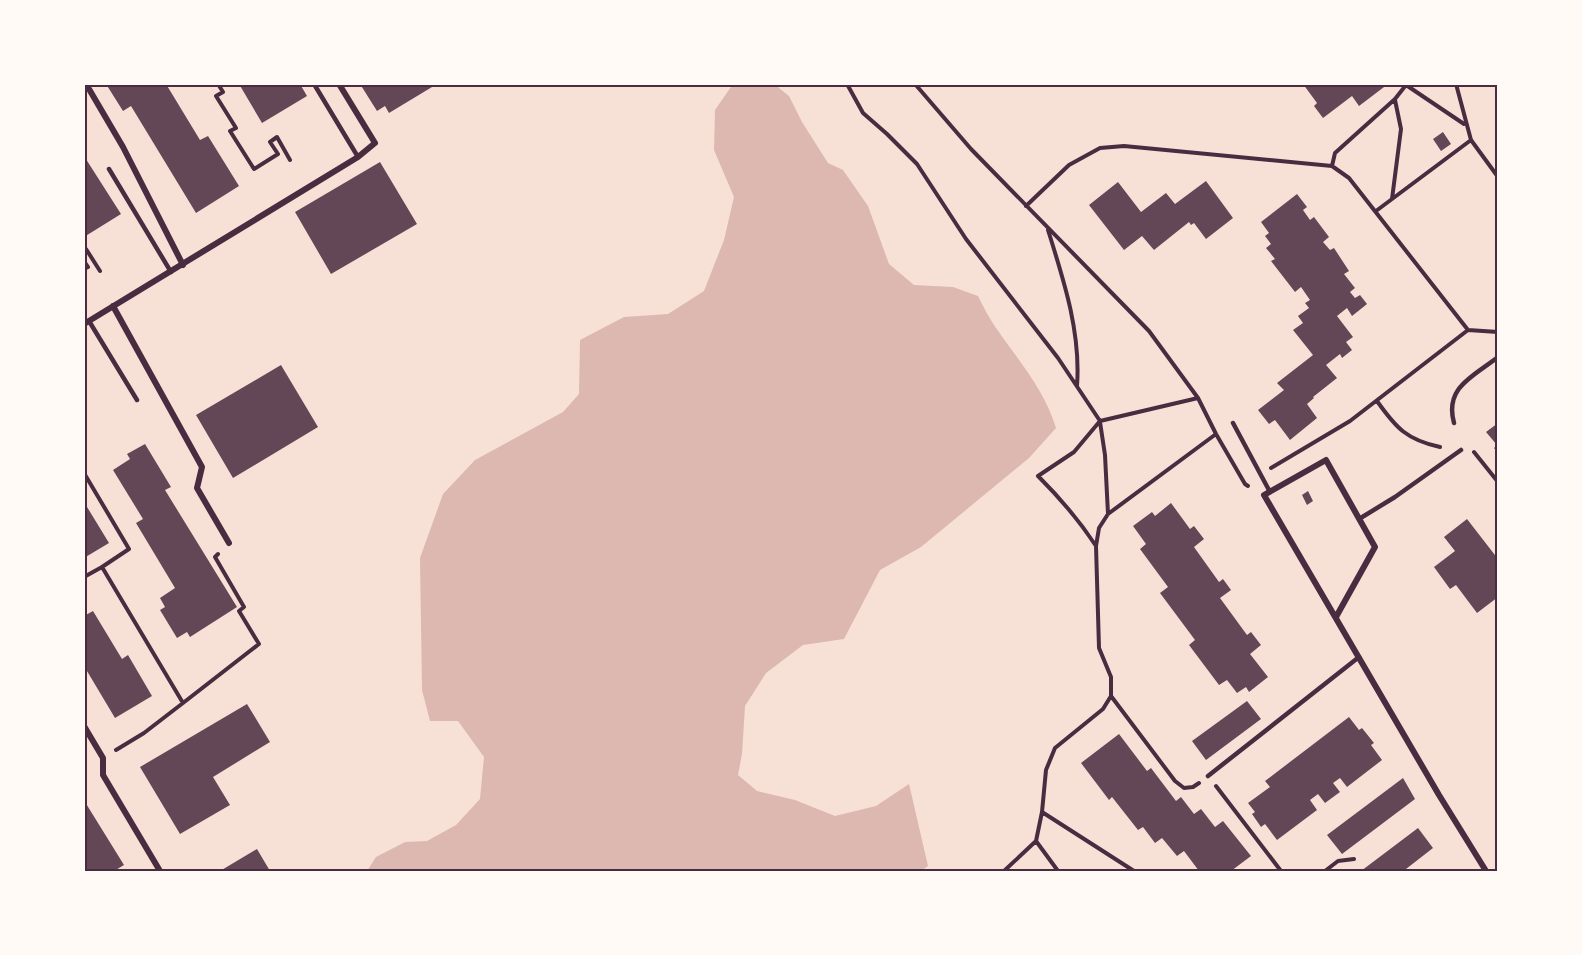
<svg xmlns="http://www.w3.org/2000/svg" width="1582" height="955" font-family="Mulish,sans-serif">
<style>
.water{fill:#dcb8b0}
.building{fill:#644757}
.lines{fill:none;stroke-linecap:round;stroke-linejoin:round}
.path{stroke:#4a2c40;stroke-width:4}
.service{stroke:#4a2c40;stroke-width:4.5}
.minor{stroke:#4a2c40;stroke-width:6}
.neatline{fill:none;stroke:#4a2c40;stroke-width:2}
</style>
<rect width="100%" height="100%" fill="#f7e1d7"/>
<!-- water -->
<path class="water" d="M733,84h41l15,12 13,26 26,41 15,7 25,36 21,58 25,21 39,2 25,9c5,10 10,20 16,29 23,34 50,63 62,103l-27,30 -108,89 -41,23 -36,69 -41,6 -37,28 -21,33 -3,48 -4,21 19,16 38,9 40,16 41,-10 33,-22 19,82 -7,5h-554l9,-14 29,-15 22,-1 29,-16 24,-26 4,-42 -26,-36h-28l-8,-31 -2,-132 23,-64 32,-34 88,-48 16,-18 1,-54 44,-23 44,-3 36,-23 20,-51 10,-43 -20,-47 1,-40z"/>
<!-- building -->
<path class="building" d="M106,84h60l34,56 8,-4 31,50 -43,27 -65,-107 -8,5z
M239,84h61l7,12 -45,27z
M360,84h77l-48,29 -4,-7 -8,5z
M1303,84h85l-29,22 -7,-10 -29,22 -9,-12 3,-3z
M1443,132l8,12 -10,7 -8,-12z
M84,156l37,58 -37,23z
M380,162l37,62 -86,50 -36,-62z
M1206,181l27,37 -27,21 -12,-16 -3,2 -2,-3 -35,28 -12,-14 -18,14 -35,-45 29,-23 23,30 25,-19 9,11z
M1297,194l10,13 -4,3 7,10 4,-3 15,20 -6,5 7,8 4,-2 15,23 -5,3 11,14 -5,4 5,6 5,-3 7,9 -15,12 -5,-8 -10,8 16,21 -7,5 6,8 -10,8 -2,-4 -14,11 11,13 -24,19 1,1 -7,6 10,14 -27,22 -15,-20 -6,4 -11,-14 26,-20 -7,-7 36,-28 -20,-25 10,-7 -5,-7 11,-8 -4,-5 5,-3 -9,-13 -6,5 -24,-31 4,-2 -9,-11 5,-4 -6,-8 4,-3 -8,-11z
M281,365l37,62 -85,51 -37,-63z
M1498,423v30l-4,-5 3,-3 -11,-13z
M145,444l26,43 -6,3 72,117 -47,30 -3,-5 -10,6 -17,-28 5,-3 -5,-9 15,-10 -39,-65 7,-4 -30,-49 17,-11 -3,-5z
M1308,491l5,10 -6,4 -5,-10z
M84,502l25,41 -25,15z
M1171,503l19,26 4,-3 10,13 -10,8 25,35 4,-3 8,11 -11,8 27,37 4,-3 10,13 -11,9 18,23 -19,15 -3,-5 -9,6 -10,-13 -8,5 -30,-40 6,-5 -35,-47 8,-6 -28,-38 6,-5 -13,-18 19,-14 3,4z
M1467,519l31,40v38l-21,16 -21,-28 -6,4 -16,-22 21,-16 -11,-14z
M93,611l29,48 6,-4 24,41 -37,22 -31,-52v-50z
M1247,701l14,18 -55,41 -14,-19z
M247,704l23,38 -57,35 17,28 -50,29 -40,-67z
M1349,717l10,13 3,-2 12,15 -3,2 11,15 -35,27 -7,-9 -7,5 7,9 -15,11 -7,-9 -8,6 7,10 -40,30 -12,-16 -4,3 -9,-13 3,-2 -7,-9 22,-16 -5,-6z
M1119,734l28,37 4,-3 25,33 5,-4 13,17 7,-5 14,18 8,-6 28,35 -20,15h-32l-15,-20 -7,5 -15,-18 -7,5 -12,-16 -5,3 -26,-33 -3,3 -28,-37z
M1403,778l12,21 -73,55 -15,-19z
M85,802l39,63 -10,6h-30z
M1418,828l15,20 -27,21 -3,2h-42z
M257,849l13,22h-50z"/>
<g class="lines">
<!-- path -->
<path class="path" d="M218,84l5,8 -7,4 20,32 -6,3 24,38 24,-15 -8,-12 7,-5 13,23
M847,84l16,29 24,21 30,30 49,75 92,119 42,63 98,-23
M915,84l56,65 178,182 49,67 18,36 29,50 3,2
M1456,84l15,56 27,37
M1406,85l58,39
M1332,166l3,-13 60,-54 11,-14
M1392,199l9,-70 -6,-29
M1026,206l43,-41 31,-17 24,-2 208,20 17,12 119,152
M1376,211l95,-71
M1048,230c16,51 33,103 29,156
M84,250l2,-1 14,22
M84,261l4,6 -4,2
M1377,401c19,27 30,39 63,46
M1100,422l5,33 3,59
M1474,452l24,30
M1271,468l79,-47 118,-91 30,2
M84,473l45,76 -27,18
M1096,546c-17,-26 -36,-48 -58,-70l36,-24 26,-31
M84,577l18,-10 81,136 76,-59 -20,-33 5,-4 -29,-50 3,-3
M1111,696l64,85 9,7 9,-1 6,-4
M116,750l28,-17 39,-30
M1216,786l65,85
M1042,812l92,59
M1036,841l22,30
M1004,871l32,-30 6,-29 4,-42 9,-22 48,-39 8,-13v-19l-12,-29 -3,-102 3,-18 9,-14 108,-80
M1325,871l13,-10 16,-2"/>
<!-- service -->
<path class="service" d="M314,84l44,73
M109,169l62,103
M89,321l48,79
M1233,423l37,69
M1454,423c-10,-36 20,-47 44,-66
M1359,519l36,-22 66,-47
M1208,776l151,-119"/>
<!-- minor -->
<path class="minor" d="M84,86l5,3 34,58 60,118
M113,306l89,161 -5,21 32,55
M84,324l274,-167 17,-14 -36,-59
M1336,617l39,-70 -49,-87 -62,35 175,300 47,76
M84,726l19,32v17l57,96"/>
</g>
<!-- border -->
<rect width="1582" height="955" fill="none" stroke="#fffaf5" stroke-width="171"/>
<rect x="86" y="86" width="1410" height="784" class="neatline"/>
</svg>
